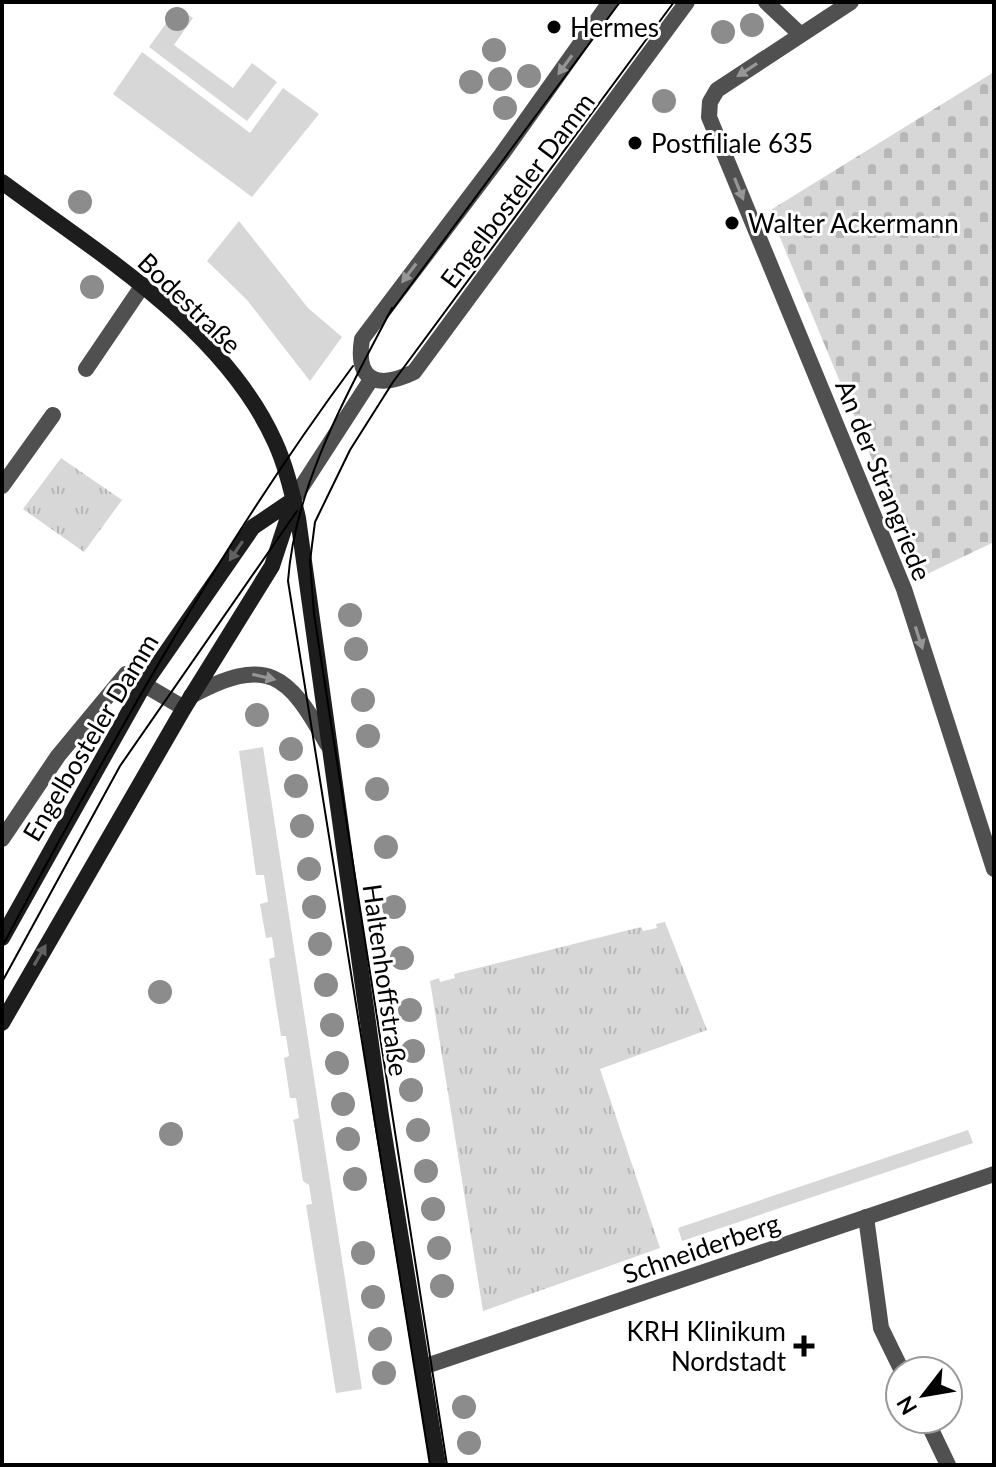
<svg xmlns="http://www.w3.org/2000/svg" width="996" height="1467" font-family="Lato,sans-serif">
<style>
.grass{fill:#d7d7d7}
.cemetery{fill:url(#cemetery-stones)}
.park{fill:url(#park-tufts)}
.lines{fill:none;stroke-linecap:round;stroke-linejoin:round}
.lane{stroke:#505050;stroke-width:16}
.street{stroke:#505050;stroke-width:16}
.secondary{stroke:#1d1d1d;stroke-width:16}
.tram{stroke:#000;stroke-width:2}
.tree{fill:#8c8c8c}
.oneway{fill:#969696}
.oneway2{fill:#616161}
.poi-dot{fill:#000;stroke:#fff;stroke-width:3}
.labels{text-anchor:middle;dominant-baseline:central;stroke-width:6;stroke-linejoin:round;paint-order:stroke}
.poi-label{font-size:26px;fill:#000;stroke:#fff;text-anchor:start}
.street-label{font-size:26px;fill:#000;stroke:#fff}
</style>
<defs>
<pattern id="cemetery-stones" width="16" height="16" patternUnits="userSpaceOnUse" patternTransform="scale(2)"><rect width="16" height="16" fill="#d7d7d7"/><path d="M2 7V4a2 2 0 0 1 4 0v3zM10 15v-3a2 2 0 0 1 4 0v3z" fill="#b7b7b7"/></pattern>
<pattern id="park-tufts" width="24" height="20" patternUnits="userSpaceOnUse" patternTransform="scale(2)"><rect width="24" height="20" fill="#d7d7d7"/><path d="M3 7l-1-3M5 7V3M7 7l1-3M15 17l-1-3M17 17v-4M19 17l1-3" fill="none" stroke="#b7b7b7"/></pattern>
</defs>
<rect width="100%" height="100%" fill="#fff"/>
<!-- grass -->
<path class="grass" d="M178,7l15,11 -19,27 59,43 19,-25 25,19 -30,39 -98,-74z
M142,52l108,81 33,-45 36,26 -67,83 -139,-103z
M239,221l69,87 34,29 -32,44 -63,-81 -40,-39z
M263,747l99,642 -26,4 -30,-188 6,-1 -3,-19 -6,-4 -9,-58 -1,-3 6,-2 -3,-20h-6l-6,-40 5,-2 -3,-20h-5l-12,-77 6,-2 -3,-20 -6,1 -6,-34 8,-2 -4,-27h-8l-17,-124z
M968,1130l5,13 -291,98 -4,-13z"/>
<!-- cemetery -->
<path class="cemetery" d="M994,72v470l-73,35 -152,-366z"/>
<!-- park -->
<path class="park" d="M61,458l61,42 -38,52 -61,-43z
M665,922l42,108 -107,39 60,179 -177,63 -53,-330 9,-3 1,4 15,-4 -1,-4 187,-47 2,4 14,-3 -1,-4z"/>
<g class="lines">
<!-- lane -->
<path class="lane" d="M86,369l57,-84
M2,486l51,-71
M2,839l56,-83 68,-82 58,34
M866,1217l15,111 21,43
M926,1419l22,46"/>
<!-- street -->
<path class="street" d="M610,2l-108,152 -140,185c-7,44 17,50 52,33l273,-370
M766,2l35,33
M851,2l-134,88 -7,12 -1,15 195,472 90,280
M293,500l79,-122
M191,696c76,-41 97,-23 136,48
M423,1367l571,-193"/>
<!-- secondary -->
<path class="secondary" d="M2,182c96,71 222,147 273,260 11,24 17,51 23,76l83,598 57,349
M2,938l143,-255 108,-156 40,-27
M2,1023l182,-315 88,-142 21,-64"/>
<!-- tram -->
<path class="tram" d="M392,308c-44,85 -97,176 -104,273l142,884
M387,317l233,-315
M2,947c106,-199 216,-399 351,-581
M2,982l118,-216 177,-255
M447,1465l-133,-851 -4,-53 5,-39 35,-72 43,-68 281,-380"/>
</g>
<!-- trees -->
<g class="tree">
<circle cx="177" cy="19" r="12"/>
<circle cx="752" cy="25" r="12"/>
<circle cx="723" cy="32" r="12"/>
<circle cx="494" cy="50" r="12"/>
<circle cx="529" cy="76" r="12"/>
<circle cx="500" cy="79" r="12"/>
<circle cx="471" cy="82" r="12"/>
<circle cx="664" cy="101" r="12"/>
<circle cx="505" cy="108" r="12"/>
<circle cx="80" cy="202" r="12"/>
<circle cx="92" cy="287" r="12"/>
<circle cx="350" cy="615" r="12"/>
<circle cx="356" cy="649" r="12"/>
<circle cx="363" cy="700" r="12"/>
<circle cx="257" cy="715" r="12"/>
<circle cx="368" cy="736" r="12"/>
<circle cx="291" cy="749" r="12"/>
<circle cx="296" cy="786" r="12"/>
<circle cx="377" cy="789" r="12"/>
<circle cx="302" cy="826" r="12"/>
<circle cx="386" cy="847" r="12"/>
<circle cx="309" cy="869" r="12"/>
<circle cx="314" cy="907" r="12"/>
<circle cx="394" cy="907" r="12"/>
<circle cx="320" cy="944" r="12"/>
<circle cx="402" cy="958" r="12"/>
<circle cx="326" cy="985" r="12"/>
<circle cx="160" cy="992" r="12"/>
<circle cx="410" cy="1010" r="12"/>
<circle cx="332" cy="1025" r="12"/>
<circle cx="413" cy="1051" r="12"/>
<circle cx="337" cy="1063" r="12"/>
<circle cx="411" cy="1090" r="12"/>
<circle cx="343" cy="1104" r="12"/>
<circle cx="418" cy="1130" r="12"/>
<circle cx="171" cy="1134" r="12"/>
<circle cx="348" cy="1139" r="12"/>
<circle cx="426" cy="1171" r="12"/>
<circle cx="355" cy="1179" r="12"/>
<circle cx="433" cy="1209" r="12"/>
<circle cx="439" cy="1248" r="12"/>
<circle cx="363" cy="1253" r="12"/>
<circle cx="442" cy="1286" r="12"/>
<circle cx="373" cy="1297" r="12"/>
<circle cx="380" cy="1339" r="12"/>
<circle cx="384" cy="1373" r="12"/>
<circle cx="464" cy="1407" r="12"/>
<circle cx="469" cy="1443" r="12"/>
</g>
<!-- one-way arrows -->
<defs><path id="oneway-solid" d="M-6-.8H1V-3.2L6.5 0L1 3.2V.8H-6Z" transform="scale(2)"/></defs>
<g class="oneway">
<use href="#oneway-solid" transform="translate(565 65) rotate(126)"/>
<use href="#oneway-solid" transform="translate(747 70) rotate(147)"/>
<use href="#oneway-solid" transform="translate(739 189) rotate(68)"/>
<use href="#oneway-solid" transform="translate(409 273) rotate(127)"/>
<use href="#oneway-solid" transform="translate(919 638) rotate(72)"/>
<use href="#oneway-solid" transform="translate(264 677) rotate(13)"/>
</g>
<g class="oneway2">
<use href="#oneway-solid" transform="translate(236 551) rotate(124)"/>
<use href="#oneway-solid" transform="translate(40 955) rotate(-60)"/>
</g>
<!-- markers -->
<g class="poi-dot">
<circle cx="554" cy="27" r="8"/>
<circle cx="635" cy="143" r="8"/>
<circle cx="732" cy="223" r="8"/>
<path d="M800 1334h8v8h8v8h-8v8h-8v-8h-8v-8h8z"/>
</g>
<g class="labels">
<!-- poi labels -->
<g class="poi-label">
<text x="570" y="27">Hermes</text>
<text x="651" y="143">Postfiliale 635</text>
<text x="748" y="223">Walter Ackermann</text>
<text x="786" y="1331" text-anchor="end">KRH Klinikum<tspan x="786" dy="30">Nordstadt</tspan></text>
</g>
<!-- street labels -->
<g class="street-label">
<text transform="translate(517 190) rotate(-53)">Engelbosteler Damm</text>
<text transform="translate(190 303) rotate(44)">Bodestraße</text>
<text transform="translate(884 480) rotate(68)">An der Strangriede</text>
<text transform="translate(90 737) rotate(-59)">Engelbosteler Damm</text>
<text transform="translate(386 980) rotate(82)">Haltenhoffstraße</text>
<text transform="translate(701 1248) rotate(-19)">Schneiderberg</text>
</g>
</g>
<!-- border -->
<rect width="996" height="1467" fill="none" stroke="#000000" stroke-width="8"/>
<!-- north arrow -->
<g transform="translate(924 1395) rotate(239)"><circle r="38" fill="#ffffff" stroke="#999999" stroke-width="2"/>
<path d="M0-6L14 30L0 20L-14 30Z" fill="#000000"/>
<text y="-12" font-size="22" font-weight="bold" text-anchor="middle" fill="#000000">N</text>
</g>
</svg>
